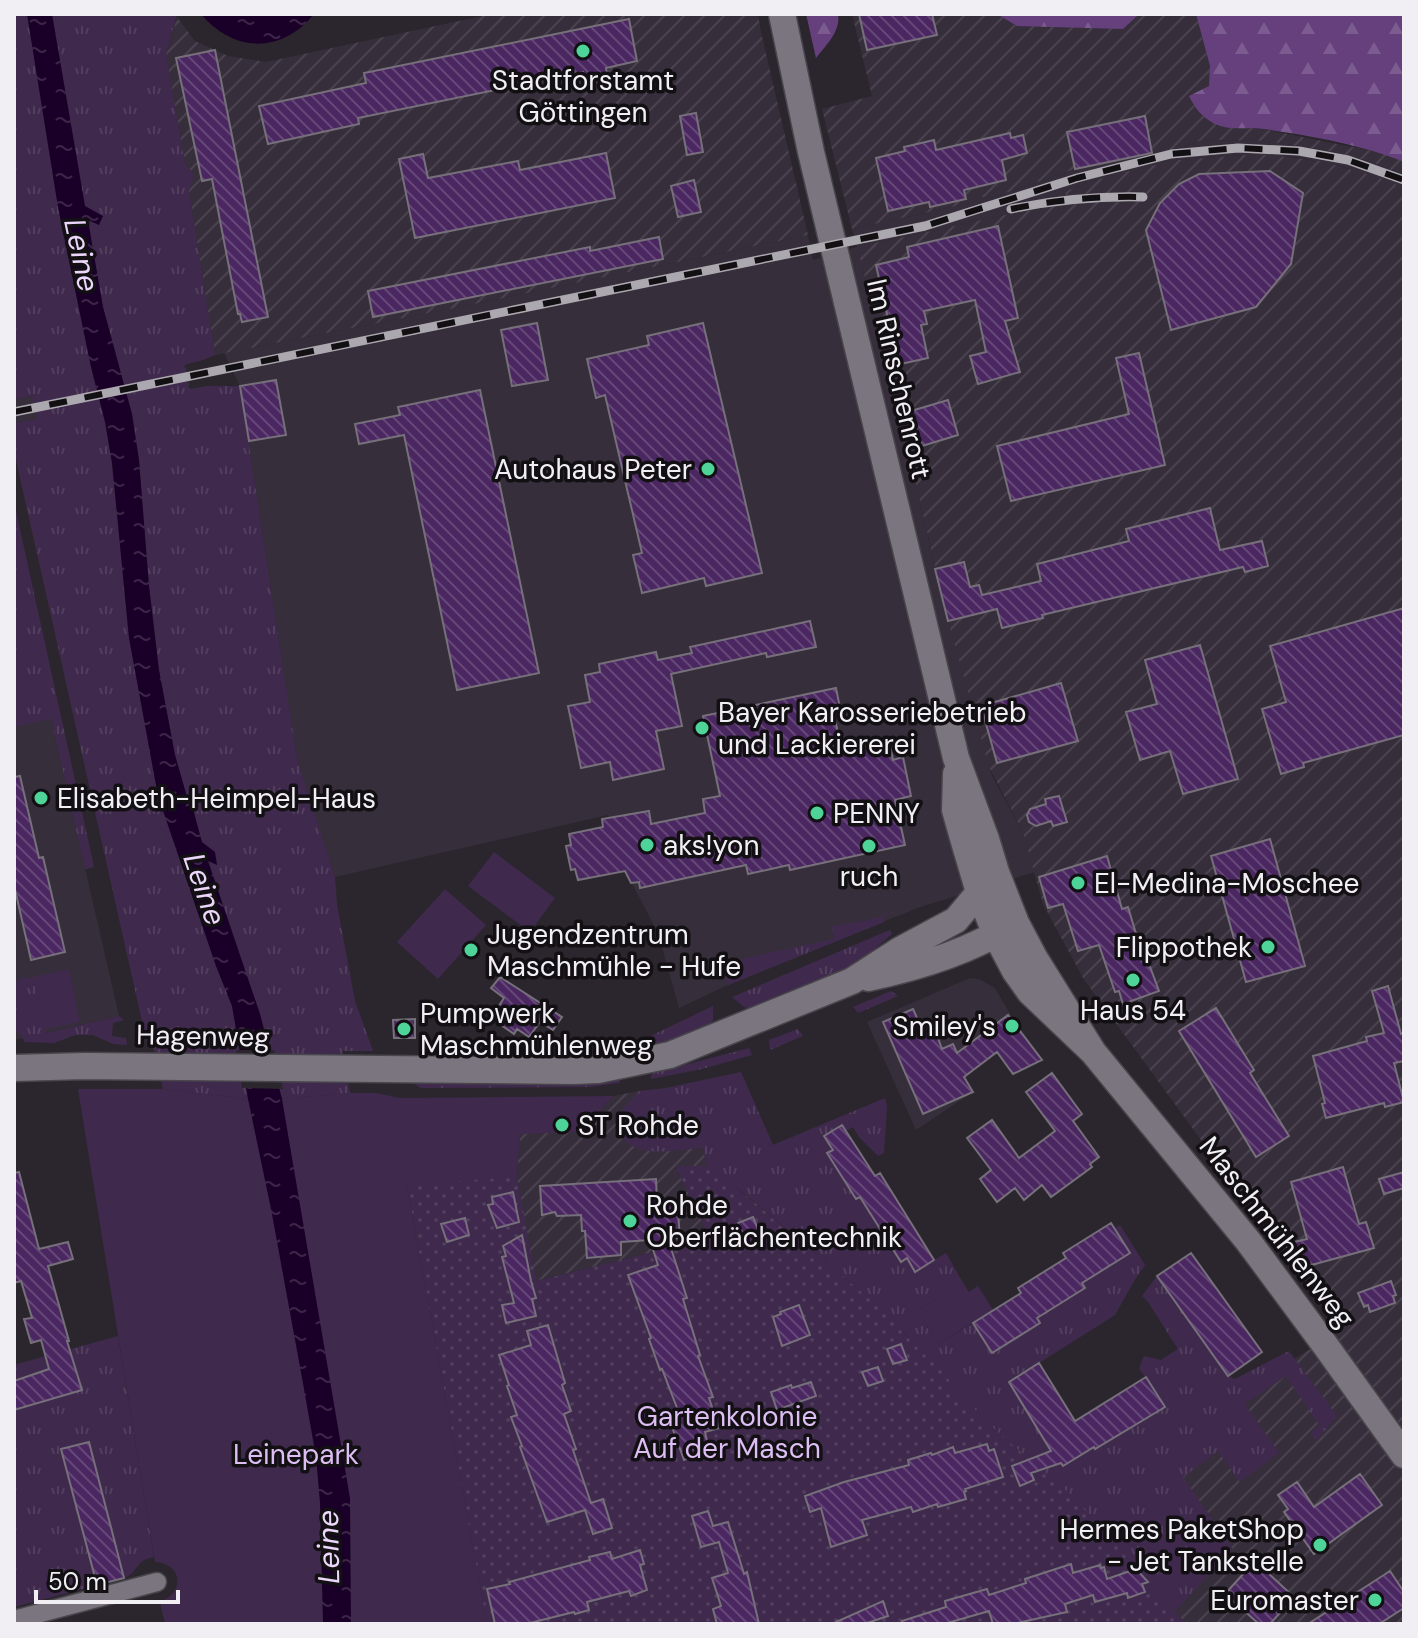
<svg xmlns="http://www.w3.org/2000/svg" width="1418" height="1638" font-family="'DM Sans',sans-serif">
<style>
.built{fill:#362e3b}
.industrial{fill:url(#industrial-furrows)}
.grass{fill:url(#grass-tufts)}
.forest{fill:url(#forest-firs)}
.park{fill:#3f2a4d}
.garden{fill:url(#garden-dots)}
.water{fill:url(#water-ripples)}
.pier{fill:#2b262e}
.building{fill:url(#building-back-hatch);stroke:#76707a;stroke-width:2}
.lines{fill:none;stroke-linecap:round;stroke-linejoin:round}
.street-casing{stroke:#48454b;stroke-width:21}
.secondary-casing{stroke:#48454b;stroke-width:29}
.street{stroke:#7b757f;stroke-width:18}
.secondary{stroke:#7b757f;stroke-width:26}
.rail-casing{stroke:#aca8af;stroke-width:9}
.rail{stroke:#121013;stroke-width:6;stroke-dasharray:18;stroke-linecap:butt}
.poi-dot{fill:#4ed399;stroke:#121013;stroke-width:3}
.labels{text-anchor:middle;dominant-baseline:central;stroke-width:7;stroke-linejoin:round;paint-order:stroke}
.poi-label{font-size:28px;fill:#f1eef4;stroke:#121013;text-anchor:start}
.street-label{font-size:28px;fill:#f1eef4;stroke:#121013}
.park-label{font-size:28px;fill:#ddbef3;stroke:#121013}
.water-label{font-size:30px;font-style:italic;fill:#ecd7fb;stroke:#121013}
</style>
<defs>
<pattern id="industrial-furrows" width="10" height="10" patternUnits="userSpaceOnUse" patternTransform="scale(2)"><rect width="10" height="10" fill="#362e3b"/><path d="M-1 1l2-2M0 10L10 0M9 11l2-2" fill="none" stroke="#4a424e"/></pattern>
<pattern id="grass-tufts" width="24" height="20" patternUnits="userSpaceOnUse" patternTransform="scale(2)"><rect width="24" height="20" fill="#3f2a4d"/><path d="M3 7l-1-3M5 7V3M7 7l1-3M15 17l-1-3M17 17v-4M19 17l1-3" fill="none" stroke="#523f5e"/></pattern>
<pattern id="forest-firs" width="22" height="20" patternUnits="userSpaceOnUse" patternTransform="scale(2)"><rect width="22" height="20" fill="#65407d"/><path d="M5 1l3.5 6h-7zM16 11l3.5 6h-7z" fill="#7c5c90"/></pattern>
<pattern id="garden-dots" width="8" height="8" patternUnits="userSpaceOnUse" patternTransform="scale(2)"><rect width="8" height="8" fill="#3f2a4d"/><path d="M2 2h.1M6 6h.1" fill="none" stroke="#523f5e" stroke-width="1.8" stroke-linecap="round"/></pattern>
<pattern id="water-ripples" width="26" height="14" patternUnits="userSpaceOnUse" patternTransform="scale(2)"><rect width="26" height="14" fill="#1a0028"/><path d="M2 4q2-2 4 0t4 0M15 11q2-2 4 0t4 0" fill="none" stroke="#3c2648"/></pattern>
<pattern id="building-back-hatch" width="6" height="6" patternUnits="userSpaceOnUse" patternTransform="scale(2)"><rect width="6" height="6" fill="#4b2761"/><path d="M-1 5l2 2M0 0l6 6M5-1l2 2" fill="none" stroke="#654778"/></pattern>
</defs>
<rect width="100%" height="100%" fill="#2b262e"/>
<!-- built -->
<path class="built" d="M1202,140l65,1 61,10 44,11 32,13v13l-60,-21 -48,-10 -52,-2 -65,5 -88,21 -25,11 3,11 -60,11 -152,33 32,123 59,251 44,155 31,56 12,40 -115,35 -192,78 -49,23 -21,-75 -40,-76 -10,-42 -273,62 -38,-119 -57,-372 -16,-33 236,-46 348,-72 5,25 44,-13 -5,-18 118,-26 10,-6 11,1 84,-29 108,-22z
M186,367l4,19 -152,31 -2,2 -22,4v-23l18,-4 2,2z
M14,559l105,457 -105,24z
M970,978l9,1 16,9 27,46 -57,42 8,16 -57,38 -49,-108z"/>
<!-- industrial -->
<path class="industrial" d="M492,14h266l3,18 47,203 -348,72 -245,48 -26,-164 5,-16 -9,-11 -19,-110 11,-37 18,24 33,15 38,6z
M852,14h145l20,12 139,-12h40l14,52v20l6,40 46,3 120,24 22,9v13l-32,-13 -44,-11 -61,-10 -65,-1 -19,7 -108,22 -84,29 -11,-1 -10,6 -118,26 -30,-120 50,-13z
M1244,155h26l50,6 55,15 29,12v1436h-218l-115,-129 269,-164 -257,-353 -40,-74 -20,-72 -34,-65 -41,-146 -59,-251 -32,-123 152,-33 59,-10 -3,-12 26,-11 51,-13 37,-8z
M639,1091l-20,25 71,33 13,-1 4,18 -32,1 36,71 -176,43 -18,-105 3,-43 60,-2 33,-35z"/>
<!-- grass -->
<path class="grass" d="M14,14h13l31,193 33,160 14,55 7,41 17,175 29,158 58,170 16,40 16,93 -85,-10 -9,-41h-6l-134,-597v-28l22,-4 2,-2 -6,-21 -18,4z
M52,14h125l-11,40 19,110 9,11 -5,16 26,164 -12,5 -17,4 -2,3 4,20 3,2 16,-3h33l57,372 38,119 2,28 18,96 18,50h-31l8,42 -68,6 -22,-85 -52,-154 9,4 -2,-11 -13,-10 -9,-34 -6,-12 -12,-42 -16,-85 -10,-84 -10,-126 -7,-46 -29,-107 -16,-88 12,6 -14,-18z
M14,502l80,365 -9,2 -34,-150 -37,8v-161l2,-1z
M898,910l-16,7 2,5 -156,63 -3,-13 13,-3 -1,-9 97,-21 -2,-13 38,-6z
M890,930l2,4 -36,31 -103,45 -9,-3 -12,-10z
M34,977l12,56 73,-17 5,4 -11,3 -1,13 14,2 1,7 -14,-1 -20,-9h-18l-21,8 -30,-1 -2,-8 -8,-3v-43l4,-9z
M891,991l7,5 -40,17 -5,-6z
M713,1006v14l-4,8 -65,22 -35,6z
M798,1029l5,7 -33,14 -1,-10z
M749,1048l3,7 -50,14 -51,10v-3l3,-3z
M741,1072l32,73 112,-47 2,9 -3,46 -6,3 -19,-19 -6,-10 -7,4 -4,-6 -18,11 9,14 -5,4 4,7h2l10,20 2,-1 10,19 4,-3 41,65 6,-3 9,13 30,-18 17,30 -46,28 21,33 35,-21 20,30 47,-30 -3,-5 48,-30 -3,-5 32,-54 6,-4 25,40 -11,16 -19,34 -106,67 34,55 2,-1 18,30 31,-19 2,2 68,-42 -25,-39 5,-12 17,4 17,-11 -30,-47 -6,-6 15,-20 71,100 7,3 54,-28 48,65 -21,25 -6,-8 10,-7 -34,-50 -41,28 34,49 -39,29 -22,-31 -35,26 50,72 -58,62 -104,-116 -79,-68 -39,-39c-7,-20 -29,-32 -43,-48 -6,-7 -11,-14 -16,-21l-155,-130 -32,-23 -4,-18c-25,1 -69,13 -82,-14 -3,-5 -4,-13 -2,-18 4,-9 15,-18 20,-25l27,-3z
M623,1075l-4,8 -30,4 -168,1 -13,-8z
M118,1336l36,221c-20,3 -15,16 -30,21l-110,29v-242z"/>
<!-- forest -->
<path class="forest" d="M806,14h32c3,17 -12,31 -22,44z
M997,14h159l-19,2 -14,13 -106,-3z
M1196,14h208v148c-41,-17 -97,-27 -141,-33 -15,-2 -37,2 -50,-6 -12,-7 -18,-15 -24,-27l20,-10 1,-20z"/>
<!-- park -->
<path class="park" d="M14,671h4l8,37 -12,3z
M494,852l61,46 -25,34 -62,-46z
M445,889l41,36 -48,54 -41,-37z
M69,969l11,53 -35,7 -11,-52z
M78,1089h85l85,10h34l68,-6h26l24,5 213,-2 -32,36 -61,2 -3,42 -110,11 80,437h-322l-5,-22c26,-10 22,-39 -5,-40z
M963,1283l6,9 9,-6 15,24 -55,34 -21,-33z"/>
<!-- garden -->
<path class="garden" d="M675,1166h32l12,7 175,146c5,7 10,15 16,21 14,16 36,28 43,48l39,39 79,68 115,129h-699l-80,-438 110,-10 19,105 174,-43z"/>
<!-- water -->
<path class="water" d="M27,14h25l33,192 18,10 -4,9 -11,-5 15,87 29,107 7,46 10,126 10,84 16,85 12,42 6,12 9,33 13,10 2,13 -9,-4 52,153 22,85 68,399 1,126h-28l-3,-121 -4,-46 -14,-79 -31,-169 -23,-110 -16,-93 -16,-40 -58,-170 -29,-158 -17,-175 -7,-41 -14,-55 -33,-160z
M201,14h113c-32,40 -81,39 -113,0z"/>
<!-- pier -->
<path class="pier" d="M236,1050h38l9,39 -41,-1z"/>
<!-- building -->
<path class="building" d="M859,14h73l5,21 -70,15z
M629,19l8,42 -31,7 1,6 -23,5 -1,-7 -225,46 1,6 -91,20 -9,-38 107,-23 -2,-10z
M215,50l53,267 -26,5 -2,-8h-2l-26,-135 -10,2 -26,-123z
M696,113l7,39 -16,3 -7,-39z
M1145,116l7,37 -77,16 -8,-37z
M1010,133l1,5 12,-3 4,18 -25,7 4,20 -42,10 2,9 -36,8 -1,-5 -41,9 -12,-53 29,-7 -1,-4 30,-7 2,10z
M606,153l9,45 -200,40 -16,-79 24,-5 5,24 90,-17 2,9z
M1270,171l33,22 -12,71 -35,43 -85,23 -25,-100 14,-27 19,-19 20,-10z
M694,180l7,32 -23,5 -7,-31z
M998,226l20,92 -13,3 15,51 -42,12 -8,-28 16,-4 -11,-52 -51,11 3,13 -6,1 7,33 -32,7 -7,-32 2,-1 -15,-67 33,-8 -2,-10z
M659,237l4,22 -290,58 -5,-26 222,-44v4z
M537,323l11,57 -36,6 -11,-56z
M703,323l59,250 -56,13 -2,-8 -62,15 -9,-38 9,-2 -37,-158 -9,3 -9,-39 62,-14 -2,-9z
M1139,353l26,112 -154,36 -14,-55 132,-32 -13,-56z
M276,380l10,55 -37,6 -9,-55z
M480,390l59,283 -82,17 -53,-255 -45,9 -4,-20 45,-9 -2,-8z
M948,400l10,35 -36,11 -11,-35z
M1210,508l10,42 42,-9 6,25 -23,6 -2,-5 -201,48 1,3 -41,10 -5,-19 -49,12 -13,-52 29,-7 6,25 9,-2 3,10 59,-14 -4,-17 92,-23 -3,-12z
M1404,608v127l-101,28 1,4 -23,7 -19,-65 24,-7 -16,-56z
M810,621l6,26 -49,10 -1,-4 -95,21 11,52 -26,5 8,38 -51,11 -3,-18 -29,6 -13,-62 22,-4 -5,-27 15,-3 -1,-8 57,-12 2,8 34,-7 -2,-6z
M1200,645l38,134 -55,15 -13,-43 -30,9 -14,-48 31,-8 -12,-44z
M1061,683l17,58 -81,22 -16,-57z
M836,688l4,20 -7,2 9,41 47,-11 4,20 10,-3 8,39 -16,4 10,45 -115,25 -1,-5 -41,9 -2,-9 -106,23 -1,-6 -8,1 -6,-12 -47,9 -3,-11 -4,1 -5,-24 5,-1 -2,-11 34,-7 -1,-8 47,-8 2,13 54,-11 -2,-14 17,-3 -17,-80z
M20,776l19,82 4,-1 22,95 -34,8 -17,-75v-108z
M1059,796l8,26 -14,4 -2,-5 -15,5 -7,-4 -2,-7 3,-6 16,-5 -1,-5z
M1270,839l35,127 -59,16 -35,-126z
M1107,856l15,53 6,-2 15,50 3,-1 13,35 -36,13 -4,-13 -4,1 -16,-47 -21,6 -15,-47 -15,4 -9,-31z
M500,977l62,40 -9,13 -13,-8 -11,15 -12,-8 -3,5 -23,-16 13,-20 -13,-10z
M1388,986l13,48 3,-1v28l-10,2 10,39 -19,5 -1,-4 -58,15 -4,-14 3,-1 -12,-47 54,-15 -1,-4 18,-4 -12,-42z
M1216,1008l38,62 -4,3 39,63 -33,21 -77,-126z
M913,1009l9,20 11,-4 9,24 11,-5 4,9 51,-38 34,45 -29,14 -16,-22 -33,25 9,15 -50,22 -40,-92z
M415,1019v19h-21l-1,-18z
M1052,1073l30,41 -9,7 26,36 -9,7 2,3 -41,30 -9,-12 -18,15 -9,-12 -18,14 -17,-23 11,-9 -24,-32 25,-18 27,38 36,-27 -29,-39z
M842,1125l33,51 5,-3 54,87 -19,12 -8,-14 -6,4 -41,-65 -4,2 -29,-46 6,-3 -9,-14z
M1343,1167l16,57 7,-2 8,26 -81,22 -7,-26 21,-5 -16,-57z
M19,1172l20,77 29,-7 5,17 -25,7 21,75h-2l15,49 -68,20v-29l35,-12 -8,-29 -10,3 -7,-24 8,-1 -11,-37 -7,2v-110z
M1404,1172v16l-20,6 -5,-15z
M656,1179l1,22 20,-1 3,38 -12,1 19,59 -4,1 17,56 -2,1 15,41 -4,1 10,30 -14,4 4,18 -25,10 -16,-44 11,-3 -17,-44 -2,1 -11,-31 2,-1 -23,-63 30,-10 -8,-25 -29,2v13l-34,3 -2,-27h-3l-1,-16 -24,1 -2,-4 -13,3 -2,-29z
M513,1192l6,30 -22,6 -9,-23 5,-1 -1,-7z
M753,1217l11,27 -14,5 -12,-26z
M465,1218l4,17 -22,7 -6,-18z
M1111,1223l19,30 -48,30 3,5 -48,30 3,5 -48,30 -19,-30 48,-30 -3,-5 48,-30 -3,-5z
M522,1235l9,46 5,17 -4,1 4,17 -30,7 -4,-18 12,-2 -12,-46 4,-1 -3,-10z
M1191,1253l71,99 -34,24 -71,-100z
M1391,1281l5,14 -3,1 2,7 -25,9 -2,-7 -4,2 -6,-14z
M799,1305l11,30 -28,11 -9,-29 8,-3 -1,-2z
M548,1325l17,58 -3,2 9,26 -7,3 12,35 -3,1 18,53 12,-4 9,29 -19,6 -8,-24 -38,12 -27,-75 2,-1 -11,-29 6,-2 -10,-29 2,-1 -10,-30 32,-10 -4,-14z
M901,1344l6,16 -14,4 -6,-15z
M1039,1363l36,58 71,-44 19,30 -70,42 -1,-2 -31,19 -2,-3 -30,10 3,7 -14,6 -8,-20 39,-15 -42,-69z
M878,1367l5,14 -15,5 -6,-14z
M811,1382l5,14 -39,14 -6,-18 20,-7 1,3z
M89,1442l35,136 -27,7 -36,-136z
M987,1444l2,7 5,-2 9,28 -38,12 1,2 -2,1 2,7 -28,8 -1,-3 -24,8 -2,-5 -49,13 5,15 -36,12 -10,-39 -11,4 -5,-16 39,-14 65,-17 -1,-5 23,-7 1,2 21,-8 2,6z
M1360,1474l22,31 -68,49 -30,-42 4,-3 -10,-14 19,-13 17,25z
M708,1511l5,15 15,-4 16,52 3,-2 12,52h-42l-4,-15 8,-3 -9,-28 16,-5 -9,-31 -18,5 -9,-31z
M640,1550l4,14 -4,1 7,25 -16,6 -2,-5 -42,11 2,8 -14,4 -1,-2 -48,12h-31l-8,-35 23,-5 -1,-2 81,-22 -1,-3 21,-5 2,7z
M1255,1561l39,36 -24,27h-11l-34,-30z
M1071,1564l2,9 27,-8 1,3 3,-1 3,12 29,-10 12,13 -6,2 3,8 -17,6 -1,-5 -32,9 -2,-7 -28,9 2,8 -54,12h-20l-4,-13 -45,13h-42v-3l44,-14 -1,-6 42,-12 2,6 37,-12 -1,-4z
M1390,1571l14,21v16l-25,16h-71z
M883,1601l5,15 -24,8h-27l-1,-2z"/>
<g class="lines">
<!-- street casing -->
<g class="street-casing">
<path id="street" d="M14,1620l143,-38"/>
</g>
<!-- secondary casing -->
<g class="secondary-casing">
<path id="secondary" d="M782,14l29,138 145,606 30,81 10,33 20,51 19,36 58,93
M956,774l-1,36 10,35 14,47 17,43 19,36 15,21 63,60 155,189 77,104 79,110
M868,978c48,-10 100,-26 142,-52
M14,1068l71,-2 488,5 25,-1 72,-15 182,-74 48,-31 56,-30 40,-48"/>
</g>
<!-- street -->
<use href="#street" class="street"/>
<!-- secondary -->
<use href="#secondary" class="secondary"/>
<!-- rail casing -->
<g class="rail-casing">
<path id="rail" d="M1011,209c44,-9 86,-13 132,-12
M14,412l911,-186 152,-48 94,-24 67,-6 61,3 49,9 56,20"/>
</g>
<!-- rail -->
<use href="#rail" class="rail"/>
</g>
<!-- markers -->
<g class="poi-dot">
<circle cx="583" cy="51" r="8"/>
<circle cx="708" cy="469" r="8"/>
<circle cx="702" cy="728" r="8"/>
<circle cx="41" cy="798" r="8"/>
<circle cx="817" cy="813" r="8"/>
<circle cx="647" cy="845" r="8"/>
<circle cx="869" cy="846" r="8"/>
<circle cx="1078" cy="883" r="8"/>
<circle cx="1268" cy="947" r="8"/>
<circle cx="471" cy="950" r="8"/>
<circle cx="1133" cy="980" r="8"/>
<circle cx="1012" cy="1026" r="8"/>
<circle cx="404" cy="1029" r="8"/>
<circle cx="562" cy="1125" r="8"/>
<circle cx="630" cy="1221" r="8"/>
<circle cx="1320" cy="1545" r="8"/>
<circle cx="1375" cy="1600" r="8"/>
</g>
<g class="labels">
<!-- poi labels -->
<g class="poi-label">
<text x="583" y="80" text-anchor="middle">Stadtforstamt<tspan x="583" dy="32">Göttingen</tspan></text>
<text x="692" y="469" text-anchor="end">Autohaus Peter</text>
<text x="718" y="712">Bayer Karosseriebetrieb<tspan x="718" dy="32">und Lackiererei</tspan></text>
<text x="57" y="798">Elisabeth-Heimpel-Haus</text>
<text x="833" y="813">PENNY</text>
<text x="663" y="845">aks!yon</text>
<text x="869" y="876" text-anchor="middle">ruch</text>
<text x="1094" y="883">El-Medina-Moschee</text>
<text x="487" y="934">Jugendzentrum<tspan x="487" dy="32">Maschmühle - Hufe</tspan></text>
<text x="1252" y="947" text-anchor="end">Flippothek</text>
<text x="1133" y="1010" text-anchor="middle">Haus 54</text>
<text x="420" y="1013">Pumpwerk<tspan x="420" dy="32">Maschmühlenweg</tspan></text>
<text x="996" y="1026" text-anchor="end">Smiley's</text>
<text x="578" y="1125">ST Rohde</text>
<text x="646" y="1205">Rohde<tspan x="646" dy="32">Oberflächentechnik</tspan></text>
<text x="1304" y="1529" text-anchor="end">Hermes PaketShop<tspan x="1304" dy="32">- Jet Tankstelle</tspan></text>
<text x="1359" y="1600" text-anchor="end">Euromaster</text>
</g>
<!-- street labels -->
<g class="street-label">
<text transform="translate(899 379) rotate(77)">Im Rinschenrott</text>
<text transform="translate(203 1036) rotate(1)">Hagenweg</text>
<text transform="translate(1277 1232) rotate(52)">Maschmühlenweg</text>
</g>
<!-- park labels -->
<g class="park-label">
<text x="727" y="1416">Gartenkolonie<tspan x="727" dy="32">Auf der Masch</tspan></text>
<text x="296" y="1454">Leinepark</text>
</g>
<!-- water labels -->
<g class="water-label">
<text transform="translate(82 255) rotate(78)">Leine</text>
<text transform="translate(205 889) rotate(71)">Leine</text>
<text transform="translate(328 1547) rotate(-91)">Leine</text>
</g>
</g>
<!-- border -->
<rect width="1418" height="1638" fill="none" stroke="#f1eef4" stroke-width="32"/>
<!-- scale -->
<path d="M36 1590v12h142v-12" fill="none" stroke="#f1eef4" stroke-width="4"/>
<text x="48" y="1590" font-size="24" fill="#f1eef4" stroke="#121013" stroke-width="6" paint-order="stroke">50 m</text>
</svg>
